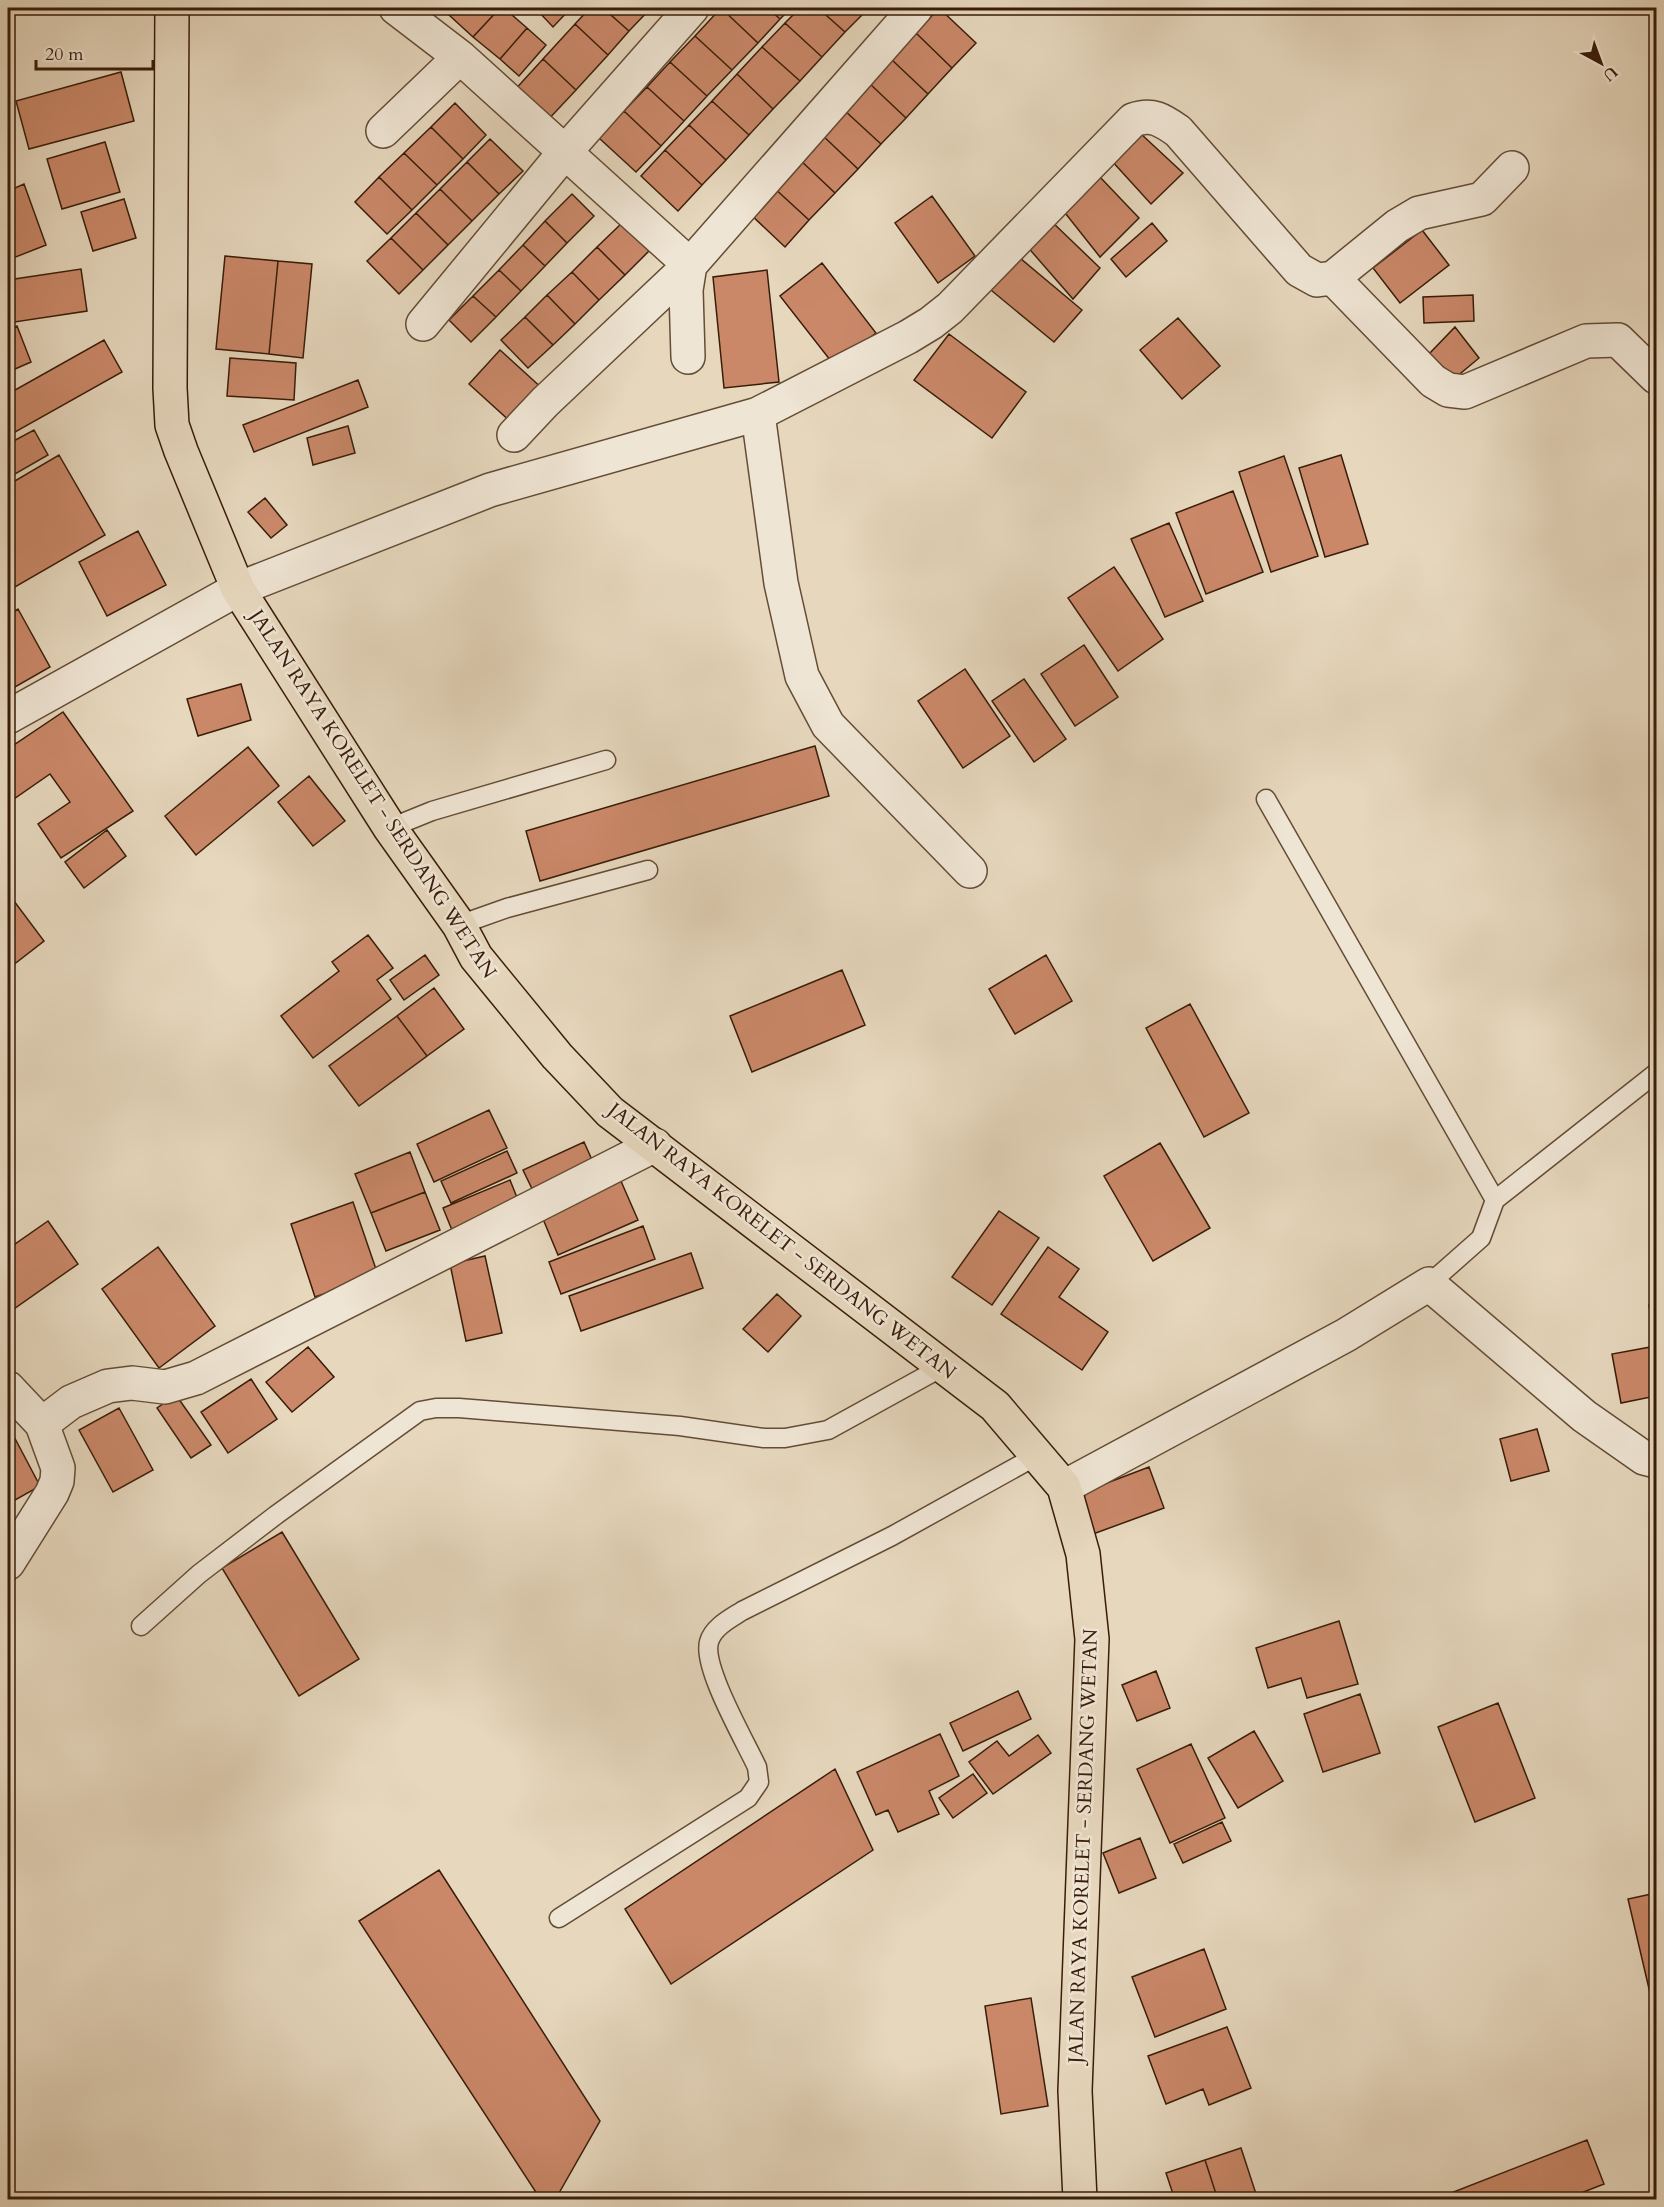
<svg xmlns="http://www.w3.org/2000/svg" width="1664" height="2207" font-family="Cardo,serif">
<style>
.building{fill:#ca8869;stroke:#391d09;stroke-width:1.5}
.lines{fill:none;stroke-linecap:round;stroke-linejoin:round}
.service-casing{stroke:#644c36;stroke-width:21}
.minor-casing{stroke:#644c36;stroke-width:36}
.primary-casing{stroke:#391d09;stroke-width:36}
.service{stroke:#efe5d4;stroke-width:18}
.minor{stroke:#efe5d4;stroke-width:33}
.primary{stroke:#e6d7bd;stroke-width:33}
.labels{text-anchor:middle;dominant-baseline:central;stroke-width:5;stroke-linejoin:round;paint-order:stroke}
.street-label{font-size:20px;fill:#391d09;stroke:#efe5d4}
</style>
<rect width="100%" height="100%" fill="#e6d7bd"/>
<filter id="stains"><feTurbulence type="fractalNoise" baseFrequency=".00333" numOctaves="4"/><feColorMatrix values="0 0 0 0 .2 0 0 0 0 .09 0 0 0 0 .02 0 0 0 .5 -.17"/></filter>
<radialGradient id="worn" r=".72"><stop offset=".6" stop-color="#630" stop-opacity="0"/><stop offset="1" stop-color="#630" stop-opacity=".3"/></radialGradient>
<!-- building -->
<path class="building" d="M440,8h16l-7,7z
M456,8h44l-27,29 -24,-22z
M500,8h4l23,20 -27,31 -27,-22z
M540,8h31l-18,19 -16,-17z
M590,8h13l26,23 -21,24 -33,-31z
M603,8h48l-22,23z
M721,8l37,35 -26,27 -37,-34z
M721,8h47l12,11 -22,24z
M768,8h23l-11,11z
M800,8h18l27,24 -23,25 -37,-34z
M818,8h51l-24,24z
M939,8l37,35 -24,25 -36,-35z
M785,23l37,34 -22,24 -38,-34z
M575,24l33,31 -32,35 -33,-31z
M527,28l19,17 -27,31 -19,-17z
M916,33l36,35 -24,26 -37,-35z
M695,36l37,34 -25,26 -37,-34z
M762,47l38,34 -27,28 -36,-35z
M543,59l33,31 -31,33 -33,-30z
M891,59l37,35 -22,24 -37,-35z
M670,62l37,34 -23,25 -37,-34z
M121,72l13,49 -105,28 -13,-48z
M737,74l36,35 -24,26 -37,-34z
M869,83l37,35 -25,26 -37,-34z
M647,87l37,34 -23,25 -37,-35z
M712,101l37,34 -23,25 -37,-35z
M455,103l31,32 -23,24 -32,-32z
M844,110l37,34 -23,25 -37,-35z
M624,111l37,35 -25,26 -37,-34z
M689,125l37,35 -24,25 -37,-35z
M431,127l32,32 -26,26 -33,-32z
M1140,133l43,40 -32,31 -40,-44z
M821,134l37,35 -23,24 -37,-35z
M490,139l33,32 -24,23 -32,-32z
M105,142l15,50 -58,17 -15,-50z
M665,150l37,35 -24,26 -37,-35z
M404,153l33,32 -25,25 -33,-33z
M798,158l37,35 -26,27 -37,-34z
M467,162l32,32 -27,27 -32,-32z
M1099,176l40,42 -39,39 -38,-48z
M379,177l33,33 -25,24 -32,-32z
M24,184l22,61 -38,15v-69z
M772,186l37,34 -24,27 -37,-35z
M440,189l32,32 -24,24 -32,-32z
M572,194l22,22 -27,27 -22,-22z
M932,196l43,60 -37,27 -43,-60z
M124,199l12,39 -43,13 -12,-39z
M416,213l32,32 -25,25 -32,-32z
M1050,220l50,48 -27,31 -48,-55z
M545,221l22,22 -22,23 -22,-21z
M623,222l27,28 -25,25 -28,-28z
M1152,223l15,18 -41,36 -15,-18z
M1422,230l27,35 -49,38 -27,-35z
M391,238l32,32 -24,24 -32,-33z
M523,245l22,21 -24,25 -22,-21z
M597,247l28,28 -26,25 -27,-28z
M1014,253l68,57 -28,32 -68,-56z
M225,256l53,5 -9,93 -53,-5z
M278,261l34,3 -9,94 -34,-4z
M822,263l54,70 -42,32 -54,-69z
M81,269l6,42 -79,12v-43z
M499,270l22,21 -25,26 -23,-21z
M767,270l12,112 -55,6 -11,-111z
M572,272l27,28 -24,24 -28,-29z
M547,295l28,29 -22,21 -28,-28z
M1473,295l1,26 -50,2 -1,-26z
M473,296l23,21 -25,25 -22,-22z
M525,317l28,28 -25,23 -27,-28z
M1178,318l42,48 -38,33 -42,-49z
M17,326l14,36 -23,10v-42z
M1455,327l24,31 -24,20 -26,-24z
M949,334l77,58 -34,46 -78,-58z
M104,340l18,32 -114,64v-42z
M500,350l44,40 -31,34 -44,-40z
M230,358l66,5 -2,37 -67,-4z
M358,380l10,27 -114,45 -11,-27z
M348,426l7,27 -42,12 -6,-27z
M34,430l14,25 -40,23v-34z
M59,455l46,80 -97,56v-106z
M1341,455l27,89 -43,13 -26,-89z
M1284,456l34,100 -47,16 -32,-100z
M1233,491l30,81 -57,22 -30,-81z
M265,498l22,27 -16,13 -23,-26z
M1169,523l34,78 -38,16 -34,-78z
M138,531l28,54 -59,31 -28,-54z
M1114,567l49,72 -45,32 -50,-73z
M18,609l32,58 -42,24v-76z
M1084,645l34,52 -43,29 -34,-52z
M965,669l45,67 -47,32 -45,-67z
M1024,679l42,60 -32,23 -42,-61z
M241,684l10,36 -53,16 -11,-37z
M63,712l70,99 -72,47 -23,-34 32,-22 -20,-28 -42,29v-54z
M815,746l14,50 -289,85 -14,-50z
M248,747l31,39 -83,69 -31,-39z
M309,776l36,45 -32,25 -35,-44z
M107,830l19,26 -42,32 -19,-26z
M8,893l36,48 -36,28z
M368,935l25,33 -16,12 14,19 -78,59 -32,-42 58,-45 -7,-9z
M425,955l14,20 -35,25 -14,-20z
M1046,955l26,46 -57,33 -26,-45z
M842,970l23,55 -113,47 -22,-56z
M434,988l30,41 -37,27 -30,-40z
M1190,1004l59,109 -45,24 -58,-109z
M397,1016l30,40 -68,50 -30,-40z
M489,1110l18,38 -73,34 -17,-38z
M584,1142l13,29 -60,28 -14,-29z
M1160,1143l50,85 -57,33 -49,-85z
M507,1151l10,22 -66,30 -10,-22z
M410,1152l15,40 -54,21 -16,-39z
M617,1172l21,48 -80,35 -20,-48z
M510,1180l12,30 -66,30 -13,-32z
M425,1192l15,38 -54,21 -15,-38z
M353,1202l25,73 -63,22 -24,-73z
M999,1211l40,27 -47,67 -40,-28z
M48,1221l30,43 -70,49v-64z
M643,1226l12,33 -94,35 -12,-32z
M158,1247l57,79 -56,42 -57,-79z
M1048,1247l31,22 -20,28 49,35 -26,38 -81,-56z
M691,1253l12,35 -122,43 -12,-35z
M485,1256l17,77 -36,8 -16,-77z
M777,1294l24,22 -33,36 -25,-23z
M1656,1303v38l-7,-36z
M1656,1346v50l-35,7 -9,-49z
M308,1347l26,30 -42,35 -26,-30z
M251,1379l26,40 -49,34 -27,-41z
M176,1395l35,50 -20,13 -34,-50z
M119,1408l34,62 -40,22 -34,-62z
M10,1429l30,57 -32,18v-74z
M1537,1429l12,42 -38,10 -11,-42z
M1149,1467l15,41 -71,26 -15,-40z
M282,1532l77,127 -60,37 -77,-128z
M1339,1621l19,63 -51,14 -6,-20 -33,10 -12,-40z
M1156,1671l14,37 -33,13 -15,-36z
M1018,1691l13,28 -68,32 -13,-28z
M1360,1694l20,59 -57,19 -19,-58z
M1498,1703l37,95 -60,24 -37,-95z
M1254,1731l29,50 -45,27 -30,-50z
M940,1734l19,42 -30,15 10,23 -41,18 -10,-22 -12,5 -19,-43z
M1038,1735l13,18 -58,41 -24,-32 28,-21 12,15z
M1191,1744l34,74 -55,25 -33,-74z
M835,1769l38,81 -202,134 -46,-75z
M973,1774l14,19 -34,25 -14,-20z
M1222,1822l9,19 -48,22 -9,-19z
M1140,1838l16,40 -37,15 -16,-40z
M439,1870l161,251 -45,79h-14l-182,-279z
M1656,1893v117h-2l-26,-111z
M1204,1949l22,60 -71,28 -23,-60z
M1031,1998l17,108 -47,8 -16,-108z
M1227,2027l24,61 -42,17 -6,-16 -37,15 -18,-48z
M1587,2140l17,44 -41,16h-130z
M1241,2148l17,52h-40l-13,-40z
M1205,2160l13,40h-43l-9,-27z"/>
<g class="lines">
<!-- service casing -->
<g class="service-casing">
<path id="service" d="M1266,799l229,401
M390,828l42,-17 174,-51
M459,925l48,-17 141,-38
M1429,1284l52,-46 14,-38 161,-127
M141,1626l58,-52 77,-59 144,-104 16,-3h23l221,18 84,12h21l43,-8 116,-64
M559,1918l189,-120 11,-16 -2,-15c-12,-26 -55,-100 -48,-125 4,-15 22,-24 33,-31l150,-75 146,-81"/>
</g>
<!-- minor casing -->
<g class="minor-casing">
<path id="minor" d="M396,8l64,49 230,208 -4,25 2,67
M383,131l77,-74
M1333,278l100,103 15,9 17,2 121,-51 32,-1 38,37
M423,324l141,-171 128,-145
M758,414l23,169 21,93 26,49 142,146
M514,435l31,-33 145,-137 226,-257
M8,717l230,-128 252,-99 268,-76 150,-77 23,-14 19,-15 183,-188c19,-7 29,0 45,11l121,139 18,10 16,-2 64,-52 22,-13 63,-14 30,-31
M8,1388l34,36 16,44 -1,13 -5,12 -44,70
M42,1424l29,-22 37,-16 24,-3 33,4 31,-9 459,-233
M1064,1487l282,-152 83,-51 155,132 60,42 12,3"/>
</g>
<!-- primary casing -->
<g class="primary-casing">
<path id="primary" d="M172,8l-2,380 2,37 9,26 57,138 152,239 69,97 17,32 81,99 53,56 385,294 69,81 19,67 9,85 -17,452 5,109"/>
</g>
<!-- service -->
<use href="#service" class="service"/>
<!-- minor -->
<use href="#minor" class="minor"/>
<!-- primary -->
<use href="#primary" class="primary"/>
</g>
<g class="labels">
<!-- street labels -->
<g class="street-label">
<text transform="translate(373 794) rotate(57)">JALAN RAYA KORELET - SERDANG WETAN</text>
<text transform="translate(782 1241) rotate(38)">JALAN RAYA KORELET - SERDANG WETAN</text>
<text transform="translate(1083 1846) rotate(-88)">JALAN RAYA KORELET - SERDANG WETAN</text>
</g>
</g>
<!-- margin -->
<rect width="1664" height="2207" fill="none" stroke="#e6d7bd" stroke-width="30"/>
<rect x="9" y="9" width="1646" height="2189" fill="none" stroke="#391d09" stroke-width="3"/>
<rect x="15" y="15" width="1634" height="2177" fill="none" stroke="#391d09" stroke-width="1.5"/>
<!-- north arrow -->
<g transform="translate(1601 63) rotate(139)" stroke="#efe5d4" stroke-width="4.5" paint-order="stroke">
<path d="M0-4.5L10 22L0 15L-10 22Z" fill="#391d09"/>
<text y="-9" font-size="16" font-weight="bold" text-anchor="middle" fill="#391d09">U</text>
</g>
<!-- scale -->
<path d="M36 60v9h117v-9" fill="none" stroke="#391d09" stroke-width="3"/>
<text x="45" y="60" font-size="18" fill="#391d09" stroke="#efe5d4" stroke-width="4.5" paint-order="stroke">20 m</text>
<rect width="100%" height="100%" filter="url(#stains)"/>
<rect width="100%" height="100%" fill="url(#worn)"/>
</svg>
